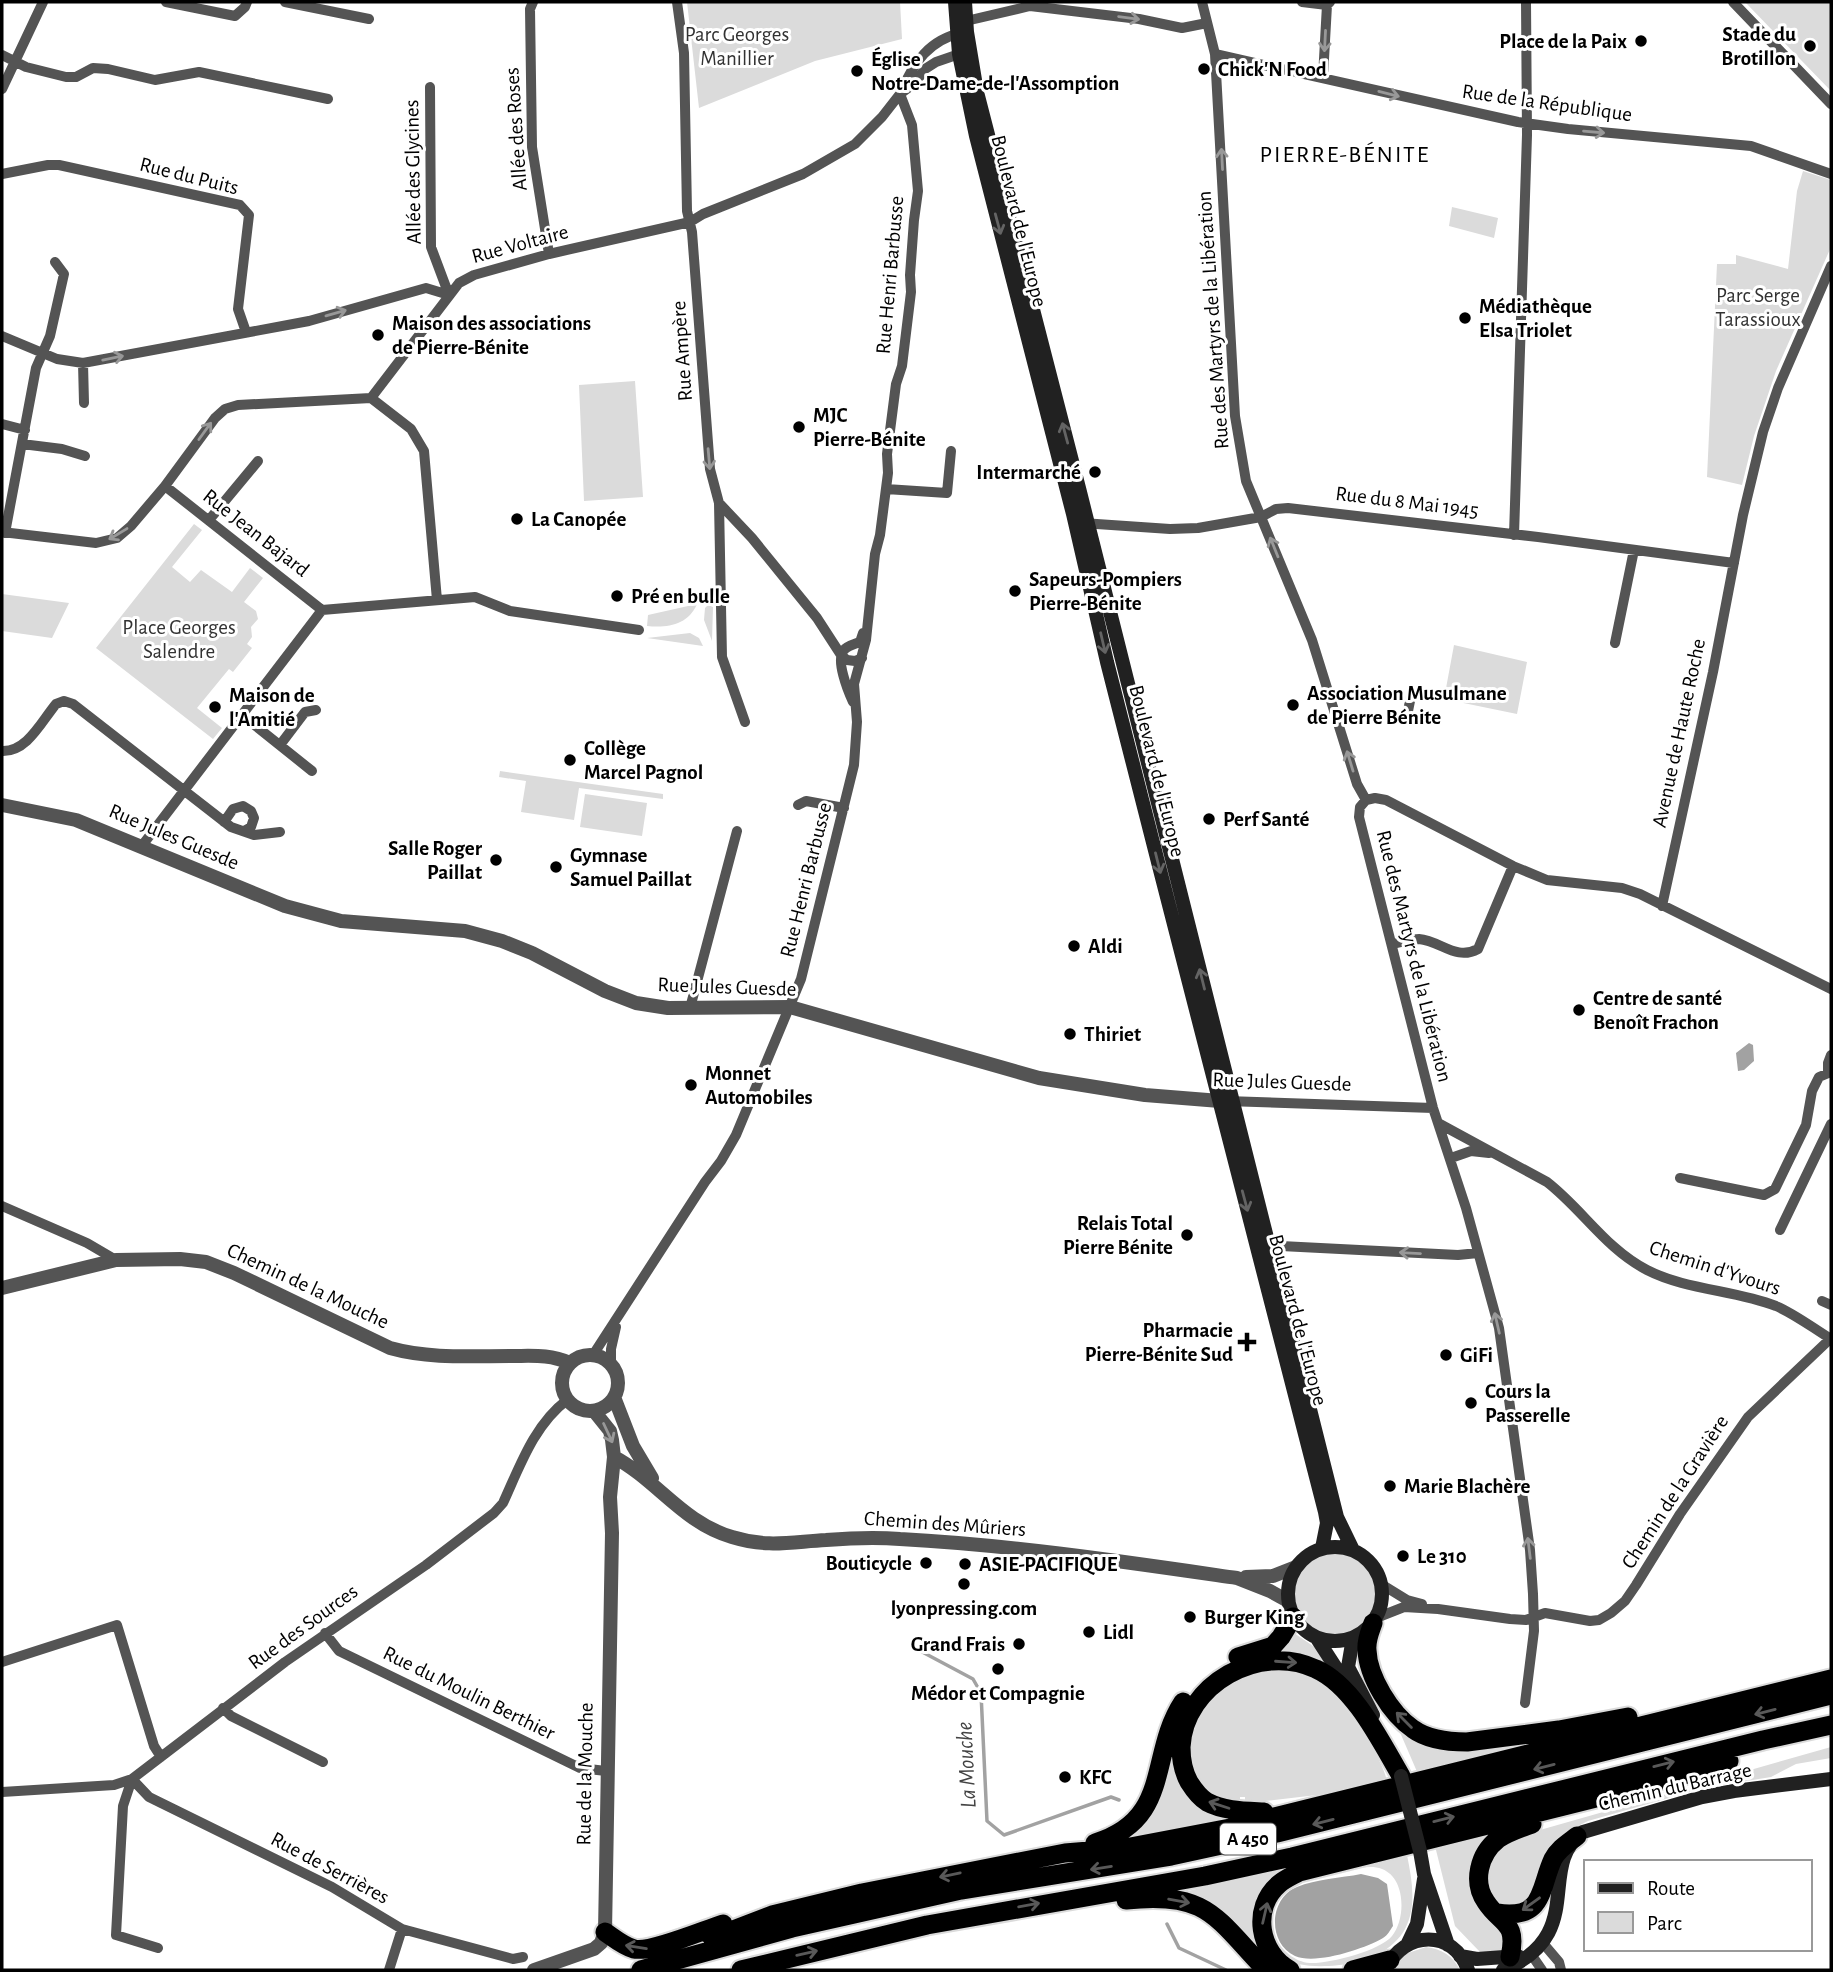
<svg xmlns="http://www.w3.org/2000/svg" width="1833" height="1972" font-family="'Alegreya Sans',sans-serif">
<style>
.green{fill:#dbdbdb}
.water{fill:#a2a2a2}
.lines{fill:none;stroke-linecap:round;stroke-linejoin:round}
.stream{stroke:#a2a2a2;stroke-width:3.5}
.motorway-casing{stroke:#dbdbdb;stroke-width:23}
.minor{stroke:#545454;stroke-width:10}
.tertiary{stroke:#545454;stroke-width:14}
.secondary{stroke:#212121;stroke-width:14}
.motorway{stroke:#000;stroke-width:19}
.secondary-bridge{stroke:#212121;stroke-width:14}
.oneway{stroke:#989898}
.oneway2{stroke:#646464}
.oneway3{stroke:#595959}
.poi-dot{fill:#000;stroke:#fff;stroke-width:2.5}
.labels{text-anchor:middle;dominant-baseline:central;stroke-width:6;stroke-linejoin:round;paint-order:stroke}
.shield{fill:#fff;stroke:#4c4c4c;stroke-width:2}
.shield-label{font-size:19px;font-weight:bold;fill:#000}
.park-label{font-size:21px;fill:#323232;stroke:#fff}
.poi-label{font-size:21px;font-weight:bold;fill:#000;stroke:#fff;text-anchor:start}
.street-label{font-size:21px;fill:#000;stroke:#fff}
.water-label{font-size:23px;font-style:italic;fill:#434343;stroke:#fff}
.quarter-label{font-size:24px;letter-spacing:2px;fill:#000;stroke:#fff}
</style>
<rect width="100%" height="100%" fill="#fff"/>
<!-- green -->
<path class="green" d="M687,2h213l2,37 -87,22 -116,47z
M1745,2h86v89z
M1803,171l28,9v67l-55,124 -22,65 -12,49 -35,-8 10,-213h19v-9l52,14 9,-78z
M1452,207l46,11 -4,20 -45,-12z
M635,381l8,116 -59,4 -5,-116z
M194,524l8,6 -30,37 18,15 11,-12 31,22 18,-24 13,10 -19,24 12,9 2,8 -7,8 1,10 -5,7 5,4 -19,24 -4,-3 -32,39 25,20 -9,11 -117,-91z
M2,594l67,9 -17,35 -50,-7z
M697,604c-9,21 -29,24 -50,22l1,-11z
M708,605l5,2 -1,34 -8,-21 1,-12z
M690,633l9,5 4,8 -56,-8z
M1454,645l73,17 -10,52 -73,-15z
M500,771l163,23v5l-84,-11 -5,32 -53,-8 5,-31 -27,-4z
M585,794l62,9 -5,33 -62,-9z
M1294 1594a41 41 0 1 1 82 0a41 41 0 1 1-82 0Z
M1294,1633l25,17 13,19 -55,-18z
M1291,1669c9,3 18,6 26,10 20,11 67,80 70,102l-53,12 -78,9 -11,-1v-4h-5v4c-71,-8 -56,-86 -10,-116 19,-13 39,-14 61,-16z
M1399,1730l146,9 1,3 -128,32z
M1831,1747v11l-35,6 -25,13 -67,11 -116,33 -18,9 -35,60 -11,12 -11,3 -13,-3 -5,-2 -7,-10 -2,-18 12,-23 28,-15z
M1169,1755l67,63 -111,21z
M1498,1830l-20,23 21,69 7,30 -24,4 -2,-4 -25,-26 -20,-80z
M1407,1855c5,25 10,51 -2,74 -5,10 -17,20 -27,26 -18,11 -78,17 -93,3 -5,-5 -7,-14 -10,-19 8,11 19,23 35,24 18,1 70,-12 82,-27 14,-17 14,-58 -10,-67 -9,-4 -23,-1 -32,0l6,-3z
M1292,1867l-21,14 -4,81 -88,-69z
M1426,1947c16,2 27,9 34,23h-67l12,-16z"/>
<!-- water -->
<path class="water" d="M1749,1043l4,2 1,16 -10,9 -6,1 -2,-18z
M1361,1874l17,4 9,6 6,42c-3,4 -5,9 -10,12 -19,11 -67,27 -88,18 -28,-13 -26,-58 2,-69 19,-8 44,-9 64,-13z"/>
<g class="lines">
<!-- stream -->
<path class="stream" d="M911,1646l62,33 8,14 6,128 17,14 107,-38 8,3
M1167,1924l12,24 47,22"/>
<!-- motorway casing -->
<g class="motorway-casing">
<path id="motorway" d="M1373,1623c-3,9 -7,17 -6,27 1,27 24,64 46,79 15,11 36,13 54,13l92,-12 69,-13
M1238,1657l35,-11 8,-9 12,-20
M1264,1812c-19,-1 -40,-1 -57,-10 -8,-5 -13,-12 -18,-20 -6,-11 -8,-22 -8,-35 3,-63 79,-105 135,-78 38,17 65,73 85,107
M1095,1843c78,-24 53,-88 88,-141
M1126,1900c82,-9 89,17 140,70
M1497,1913c48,7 42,-24 56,-54 5,-10 15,-16 24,-23
M605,1932c9,6 18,14 29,17 16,4 70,-19 89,-25
M712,1938l60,-23 90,-22 203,-40 60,-5 105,-20 601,-149
M1510,1957c8,-36 -9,-32 -24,-55 -14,-20 -7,-48 12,-63 10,-7 23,-11 34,-15
M641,1970l151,-42 169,-38 210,-34 106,-23 554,-138
M741,1970l186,-45 278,-49 87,-19 471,-117 68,-15
M1290,1970c-31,-17 -39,-62 -11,-86 6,-5 13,-8 20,-12l365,-91 65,-20
M1353,1970l37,-10"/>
</g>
<!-- minor -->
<path class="minor" d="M166,2l69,14 10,-9 2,-5
M285,2l84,17
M533,2l-3,7 2,138 17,107
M677,2l7,51 3,158 5,21 18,237 9,34 33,35 65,80 24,37 6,5 8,1 7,-3
M1202,2l13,52 20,362 11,65 66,159 45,144 9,16 -6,7 -1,10 74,291 33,100 33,120 31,222 3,44 1,37 -9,72
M1302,2l25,3 3,-3
M1733,2l98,102
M966,21l64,-15 109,13 43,9 25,-5
M1215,54l303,68 50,7 183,17 80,28
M2,55l24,12 40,10h10l17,-9 15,1 47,11 44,-8 129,27
M1323,77l4,-72
M430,87l1,160 18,48
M2,89l41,-87
M901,92c12,-29 29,-53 61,-59
M2,174l46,-9h11l181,40 9,10 -11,94 8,23
M2,336l55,23 26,4 226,-42 117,-33 23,7
M83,363l1,40
M371,398l88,-115 15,-8 75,-21 141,-32 13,-8 100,-40 52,-30 27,-27 18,-23 15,-11 10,-14 11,-7 29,-10
M371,398l40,31 13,22 13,149
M2,424l23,6
M22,444l40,5 23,7
M165,486l157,124
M886,489l61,4 4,-42
M719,503l3,154 23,65
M209,520l49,-59
M1082,523l88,6 28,-1 63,-11 15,-8 12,-1 250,29 196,26
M2,532l94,11 21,-5 14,-12 34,-40 50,-68 10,-9 13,-4 133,-7
M5,533l31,-165 14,-32 14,-62 -9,-12
M1514,535l13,-400 -1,-133
M1615,643l19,-93
M853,702c-5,-11 -18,-43 -9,-52 3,-4 11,-6 16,-8l3,-9
M242,715l70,56
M1406,721l5,-25
M280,745l25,-33 11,-2
M2,751c25,1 39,-29 54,-47l8,-3 9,3 158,123 23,8 26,-3
M1366,800l9,-2 11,2 127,66 34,14 75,8 18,6 191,95
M798,805l8,-4 38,7
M224,822l9,-13 10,-3 8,5 3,7 -3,9 -7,4
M141,847l181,-237 153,-13 35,14 129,19
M1662,906l51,-234 30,-157 20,-83 15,-44 53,-122
M1392,944c8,-1 19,-5 27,-5 22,2 37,22 59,10l35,-83
M690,1008l47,-177
M1828,1072v-9l3,-8
M1226,1101l207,7
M1438,1123l109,59c35,27 59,67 100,88 39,20 88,20 129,36 19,8 37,22 55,33
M1451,1158l20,-7 18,2
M1680,1178l84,17 11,-6 31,-64 6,-34 7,-14 12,-5
M2,1206l85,37 29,17
M1780,1230l51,-106
M1269,1244l12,2 177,9 20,-2
M1822,1301l9,4
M593,1355l112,-173 16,-21 15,-26 65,-156 53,-214 3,-43 -3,-38 12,-44 9,-86 5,-19 8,-62 -1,-19 9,-70 6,-18 9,-74 -1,-17 4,-55 4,-29 -6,-66 -12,-31
M611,1365v-16l5,-22
M1381,1584l26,16 15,4
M1376,1618l28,-11 34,2 72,10 16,1 19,-7 45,8 9,-1 12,-7 14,-12 11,-16 44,-71 68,-97 83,-79
M325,1633l14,18 241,117 26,3
M2,1662l115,-37 37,121 7,11
M223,1708l8,8 92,46
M132,1779l17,18 183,90 70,42 111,30 10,-2
M132,1779l-9,27 -7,129 42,13
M2,1792l112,-7 18,-6 153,-117 141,-97 68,-52 9,-10c17,-37 31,-78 64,-103
M1542,1942l17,20 2,8
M1531,1954l11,16
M389,1970l13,-41"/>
<!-- tertiary -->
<path class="tertiary" d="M2,805l74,15 209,86 56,15 124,10 37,10 30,12 73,38 31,12 32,5 122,-1 249,71 106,17 75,6
M2,1288l114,-28 64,-1 26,3 28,11 156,75c39,11 81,8 121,8 22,0 38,-2 59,7
M562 1383a28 28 0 1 1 56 0a28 28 0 1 1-56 0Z
M614,1397l19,49 19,32
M614,1457c43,23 69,66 118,80 36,11 58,5 94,3 25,-2 50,-3 74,-1 113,6 226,23 337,39l33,13 18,10
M1246,1577l27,-1 23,-9
M534,1970l60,-21 7,-6 4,-11 7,-399 -2,-36 4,-40 -2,-17 -2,-9 -16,-20"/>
<!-- secondary -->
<path class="secondary" d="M955,2l4,52 17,82 97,378 34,148 52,204 166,646 2,11 -5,25
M965,2l2,30 10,60 102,396 258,1029 16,33
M1288 1594a47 47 0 1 1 94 0a47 47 0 1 1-94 0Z
M1316,1637l33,51
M1353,1638l-5,29 25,48
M1420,1851l4,23 24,71
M1408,1943l9,-19 7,-45
M1460,1956l17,3 41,-3
M1386,1969c18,-39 68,-40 82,1
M1503,1970c86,-35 32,-103 80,-138l119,-35 32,-6 97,-12"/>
<!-- motorway -->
<use href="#motorway" class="motorway"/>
<!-- secondary-bridge -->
<path class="secondary-bridge" d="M1401,1776l19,75"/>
</g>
<!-- one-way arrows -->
<defs><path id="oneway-shaft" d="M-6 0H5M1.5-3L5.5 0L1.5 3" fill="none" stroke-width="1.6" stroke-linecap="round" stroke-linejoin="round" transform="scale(1.75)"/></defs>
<g class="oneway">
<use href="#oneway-shaft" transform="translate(1129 18) rotate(8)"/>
<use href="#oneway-shaft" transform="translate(1325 41) rotate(93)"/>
<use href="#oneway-shaft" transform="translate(1389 94) rotate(14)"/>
<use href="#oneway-shaft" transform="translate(1594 132) rotate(5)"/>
<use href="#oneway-shaft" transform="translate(1222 159) rotate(-93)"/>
<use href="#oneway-shaft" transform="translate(336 313) rotate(-16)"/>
<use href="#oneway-shaft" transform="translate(113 358) rotate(-12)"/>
<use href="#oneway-shaft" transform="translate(205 431) rotate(-54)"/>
<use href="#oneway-shaft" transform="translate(709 459) rotate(85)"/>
<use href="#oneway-shaft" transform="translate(118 534) rotate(149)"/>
<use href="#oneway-shaft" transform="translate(1274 547) rotate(-112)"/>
<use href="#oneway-shaft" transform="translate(1350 761) rotate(-107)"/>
<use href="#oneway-shaft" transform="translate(1410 1253) rotate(-177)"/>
<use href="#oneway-shaft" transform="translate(1497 1323) rotate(-103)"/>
<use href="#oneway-shaft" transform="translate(608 1433) rotate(65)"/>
<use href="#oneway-shaft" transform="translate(1529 1548) rotate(-97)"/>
</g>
<g class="oneway2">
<use href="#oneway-shaft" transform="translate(998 224) rotate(75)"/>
<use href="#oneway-shaft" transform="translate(1065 433) rotate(-105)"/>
<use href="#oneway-shaft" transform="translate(1103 643) rotate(77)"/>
<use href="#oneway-shaft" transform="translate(1158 863) rotate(76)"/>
<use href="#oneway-shaft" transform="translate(1202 979) rotate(-104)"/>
<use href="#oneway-shaft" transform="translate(1245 1201) rotate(75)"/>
</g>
<g class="oneway3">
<use href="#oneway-shaft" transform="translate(1286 1662) rotate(4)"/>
<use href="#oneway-shaft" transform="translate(1765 1712) rotate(166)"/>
<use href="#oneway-shaft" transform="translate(1404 1720) rotate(-135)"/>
<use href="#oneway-shaft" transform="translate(1664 1764) rotate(-14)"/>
<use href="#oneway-shaft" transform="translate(1544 1767) rotate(166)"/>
<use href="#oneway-shaft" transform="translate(1219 1805) rotate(-162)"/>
<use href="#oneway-shaft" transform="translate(1444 1819) rotate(-14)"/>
<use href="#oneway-shaft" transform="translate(1323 1822) rotate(166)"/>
<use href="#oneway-shaft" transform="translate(1101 1868) rotate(171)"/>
<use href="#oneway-shaft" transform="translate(950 1875) rotate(168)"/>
<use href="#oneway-shaft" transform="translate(1179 1901) rotate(10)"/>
<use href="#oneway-shaft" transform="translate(1531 1904) rotate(144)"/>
<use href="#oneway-shaft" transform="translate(1029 1905) rotate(-10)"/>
<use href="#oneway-shaft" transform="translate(1265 1913) rotate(-77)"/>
<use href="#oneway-shaft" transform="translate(636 1947) rotate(-171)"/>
<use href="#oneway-shaft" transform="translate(807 1953) rotate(-13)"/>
</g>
<!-- markers -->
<g class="poi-dot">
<circle cx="1641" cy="41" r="7"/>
<circle cx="1810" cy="46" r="7"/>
<circle cx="1204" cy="69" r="7"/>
<circle cx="857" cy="71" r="7"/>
<circle cx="1465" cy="318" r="7"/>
<circle cx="378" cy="335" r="7"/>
<circle cx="799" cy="427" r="7"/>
<circle cx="1095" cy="472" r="7"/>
<circle cx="517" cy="519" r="7"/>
<circle cx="1015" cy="591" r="7"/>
<circle cx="617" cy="596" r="7"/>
<circle cx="1293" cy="705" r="7"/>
<circle cx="215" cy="707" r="7"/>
<circle cx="570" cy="760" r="7"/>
<circle cx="1209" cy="819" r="7"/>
<circle cx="496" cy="860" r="7"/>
<circle cx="556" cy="867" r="7"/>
<circle cx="1074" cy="946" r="7"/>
<circle cx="1579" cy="1010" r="7"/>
<circle cx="1070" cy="1034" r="7"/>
<circle cx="691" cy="1085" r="7"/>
<circle cx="1187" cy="1235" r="7"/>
<path d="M1243.5 1331.5h7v7h7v7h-7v7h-7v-7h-7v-7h7z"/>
<circle cx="1446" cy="1355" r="7"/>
<circle cx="1471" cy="1403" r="7"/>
<circle cx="1390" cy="1486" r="7"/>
<circle cx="1403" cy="1556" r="7"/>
<circle cx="926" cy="1563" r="7"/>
<circle cx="965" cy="1564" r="7"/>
<circle cx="964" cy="1584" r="7"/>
<circle cx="1190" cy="1617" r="7"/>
<circle cx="1089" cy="1632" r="7"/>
<circle cx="1019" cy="1644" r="7"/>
<circle cx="998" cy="1669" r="7"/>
<circle cx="1065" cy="1777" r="7"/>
</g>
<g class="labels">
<!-- shield labels -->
<rect class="shield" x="1220" y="1823.5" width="56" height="31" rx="5"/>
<g class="shield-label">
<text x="1248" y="1839">A 450</text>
</g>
<!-- park labels -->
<g class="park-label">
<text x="737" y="34">Parc Georges<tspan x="737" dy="24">Manillier</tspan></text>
<text x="1758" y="295">Parc Serge<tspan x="1758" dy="24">Tarassioux</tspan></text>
<text x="179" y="627">Place Georges<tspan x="179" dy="24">Salendre</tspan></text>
</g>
<!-- poi labels -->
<g class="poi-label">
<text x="1796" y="34" text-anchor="end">Stade du<tspan x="1796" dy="24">Brotillon</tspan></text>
<text x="1627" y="41" text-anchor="end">Place de la Paix</text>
<text x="871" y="59">Église<tspan x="871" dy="24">Notre-Dame-de-l'Assomption</tspan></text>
<text x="1218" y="69">Chick'N Food</text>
<text x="1479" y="306">Médiathèque<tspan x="1479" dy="24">Elsa Triolet</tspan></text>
<text x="392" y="323">Maison des associations<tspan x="392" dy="24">de Pierre-Bénite</tspan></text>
<text x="813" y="415">MJC<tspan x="813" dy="24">Pierre-Bénite</tspan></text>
<text x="1081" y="472" text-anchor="end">Intermarché</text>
<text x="531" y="519">La Canopée</text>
<text x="1029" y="579">Sapeurs-Pompiers<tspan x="1029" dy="24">Pierre-Bénite</tspan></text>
<text x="631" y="596">Pré en bulle</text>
<text x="1307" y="693">Association Musulmane<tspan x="1307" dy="24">de Pierre Bénite</tspan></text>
<text x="229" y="695">Maison de<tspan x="229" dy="24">l'Amitié</tspan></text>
<text x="584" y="748">Collège<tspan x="584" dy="24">Marcel Pagnol</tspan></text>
<text x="1223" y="819">Perf Santé</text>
<text x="482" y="848" text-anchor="end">Salle Roger<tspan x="482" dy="24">Paillat</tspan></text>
<text x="570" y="855">Gymnase<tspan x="570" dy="24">Samuel Paillat</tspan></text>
<text x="1088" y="946">Aldi</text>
<text x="1593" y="998">Centre de santé<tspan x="1593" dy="24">Benoît Frachon</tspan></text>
<text x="1084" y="1034">Thiriet</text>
<text x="705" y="1073">Monnet<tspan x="705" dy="24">Automobiles</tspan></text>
<text x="1173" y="1223" text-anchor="end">Relais Total<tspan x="1173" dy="24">Pierre Bénite</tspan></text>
<text x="1233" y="1330" text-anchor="end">Pharmacie<tspan x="1233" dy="24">Pierre-Bénite Sud</tspan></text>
<text x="1460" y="1355">GiFi</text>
<text x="1485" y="1391">Cours la<tspan x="1485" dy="24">Passerelle</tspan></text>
<text x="1404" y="1486">Marie Blachère</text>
<text x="1417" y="1556">Le 310</text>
<text x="912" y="1563" text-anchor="end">Bouticycle</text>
<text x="979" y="1564">ASIE-PACIFIQUE</text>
<text x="964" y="1608" text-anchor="middle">lyonpressing.com</text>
<text x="1204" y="1617">Burger King</text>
<text x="1103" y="1632">Lidl</text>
<text x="1005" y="1644" text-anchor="end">Grand Frais</text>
<text x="998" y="1693" text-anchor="middle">Médor et Compagnie</text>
<text x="1079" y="1777">KFC</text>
</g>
<!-- street labels -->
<g class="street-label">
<text transform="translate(1547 103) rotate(8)">Rue de la République</text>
<text transform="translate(516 129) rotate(-94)">Allée des Roses</text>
<text transform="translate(413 172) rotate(-91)">Allée des Glycines</text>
<text transform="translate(189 176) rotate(14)">Rue du Puits</text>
<text transform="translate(1019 221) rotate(76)">Boulevard de l'Europe</text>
<text transform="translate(520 244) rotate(-15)">Rue Voltaire</text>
<text transform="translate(890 275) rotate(-85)">Rue Henri Barbusse</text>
<text transform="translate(1213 320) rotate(-94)">Rue des Martyrs de la Libération</text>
<text transform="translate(682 351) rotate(-94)">Rue Ampère</text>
<text transform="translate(1407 502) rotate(7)">Rue du 8 Mai 1945</text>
<text transform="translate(256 533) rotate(38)">Rue Jean Bajard</text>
<text transform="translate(1679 733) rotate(-78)">Avenue de Haute Roche</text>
<text transform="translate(1157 771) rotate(76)">Boulevard de l'Europe</text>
<text transform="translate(174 837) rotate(23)">Rue Jules Guesde</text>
<text transform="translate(806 880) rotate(-76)">Rue Henri Barbusse</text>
<text transform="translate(1414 956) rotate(76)">Rue des Martyrs de la Libération</text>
<text transform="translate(727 987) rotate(2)">Rue Jules Guesde</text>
<text transform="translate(1282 1082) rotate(2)">Rue Jules Guesde</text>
<text transform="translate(1715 1268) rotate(18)">Chemin d'Yvours</text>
<text transform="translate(308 1286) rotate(25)">Chemin de la Mouche</text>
<text transform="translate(1298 1320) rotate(75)">Boulevard de l'Europe</text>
<text transform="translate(1675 1492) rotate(-57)">Chemin de la Gravière</text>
<text transform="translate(945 1524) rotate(4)">Chemin des Mûriers</text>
<text transform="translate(303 1627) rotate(-36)">Rue des Sources</text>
<text transform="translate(469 1693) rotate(26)">Rue du Moulin Berthier</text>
<text transform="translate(585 1774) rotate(-89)">Rue de la Mouche</text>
<text transform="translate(1675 1787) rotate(-13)">Chemin du Barrage</text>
<text transform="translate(330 1868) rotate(28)">Rue de Serrières</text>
</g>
<!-- water labels -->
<g class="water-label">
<text transform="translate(967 1765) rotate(-93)">La Mouche</text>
</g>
<!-- quarter labels -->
<g class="quarter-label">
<text x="1345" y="155">PIERRE-BÉNITE</text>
</g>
</g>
<!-- border -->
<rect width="1833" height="1972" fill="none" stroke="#000000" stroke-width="7"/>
<!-- legend -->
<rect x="1584" y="1860" width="228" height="91" fill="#ffffff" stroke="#999999" stroke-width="2"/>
<rect x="1598" y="1883" width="35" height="10" fill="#212121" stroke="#999999" stroke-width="2"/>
<text x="1647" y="1895" font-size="21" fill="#000000">Route</text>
<rect x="1598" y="1912" width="35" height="21" fill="#dbdbdb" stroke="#999999" stroke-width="2"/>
<text x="1647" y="1930" font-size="21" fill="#000000">Parc</text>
</svg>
